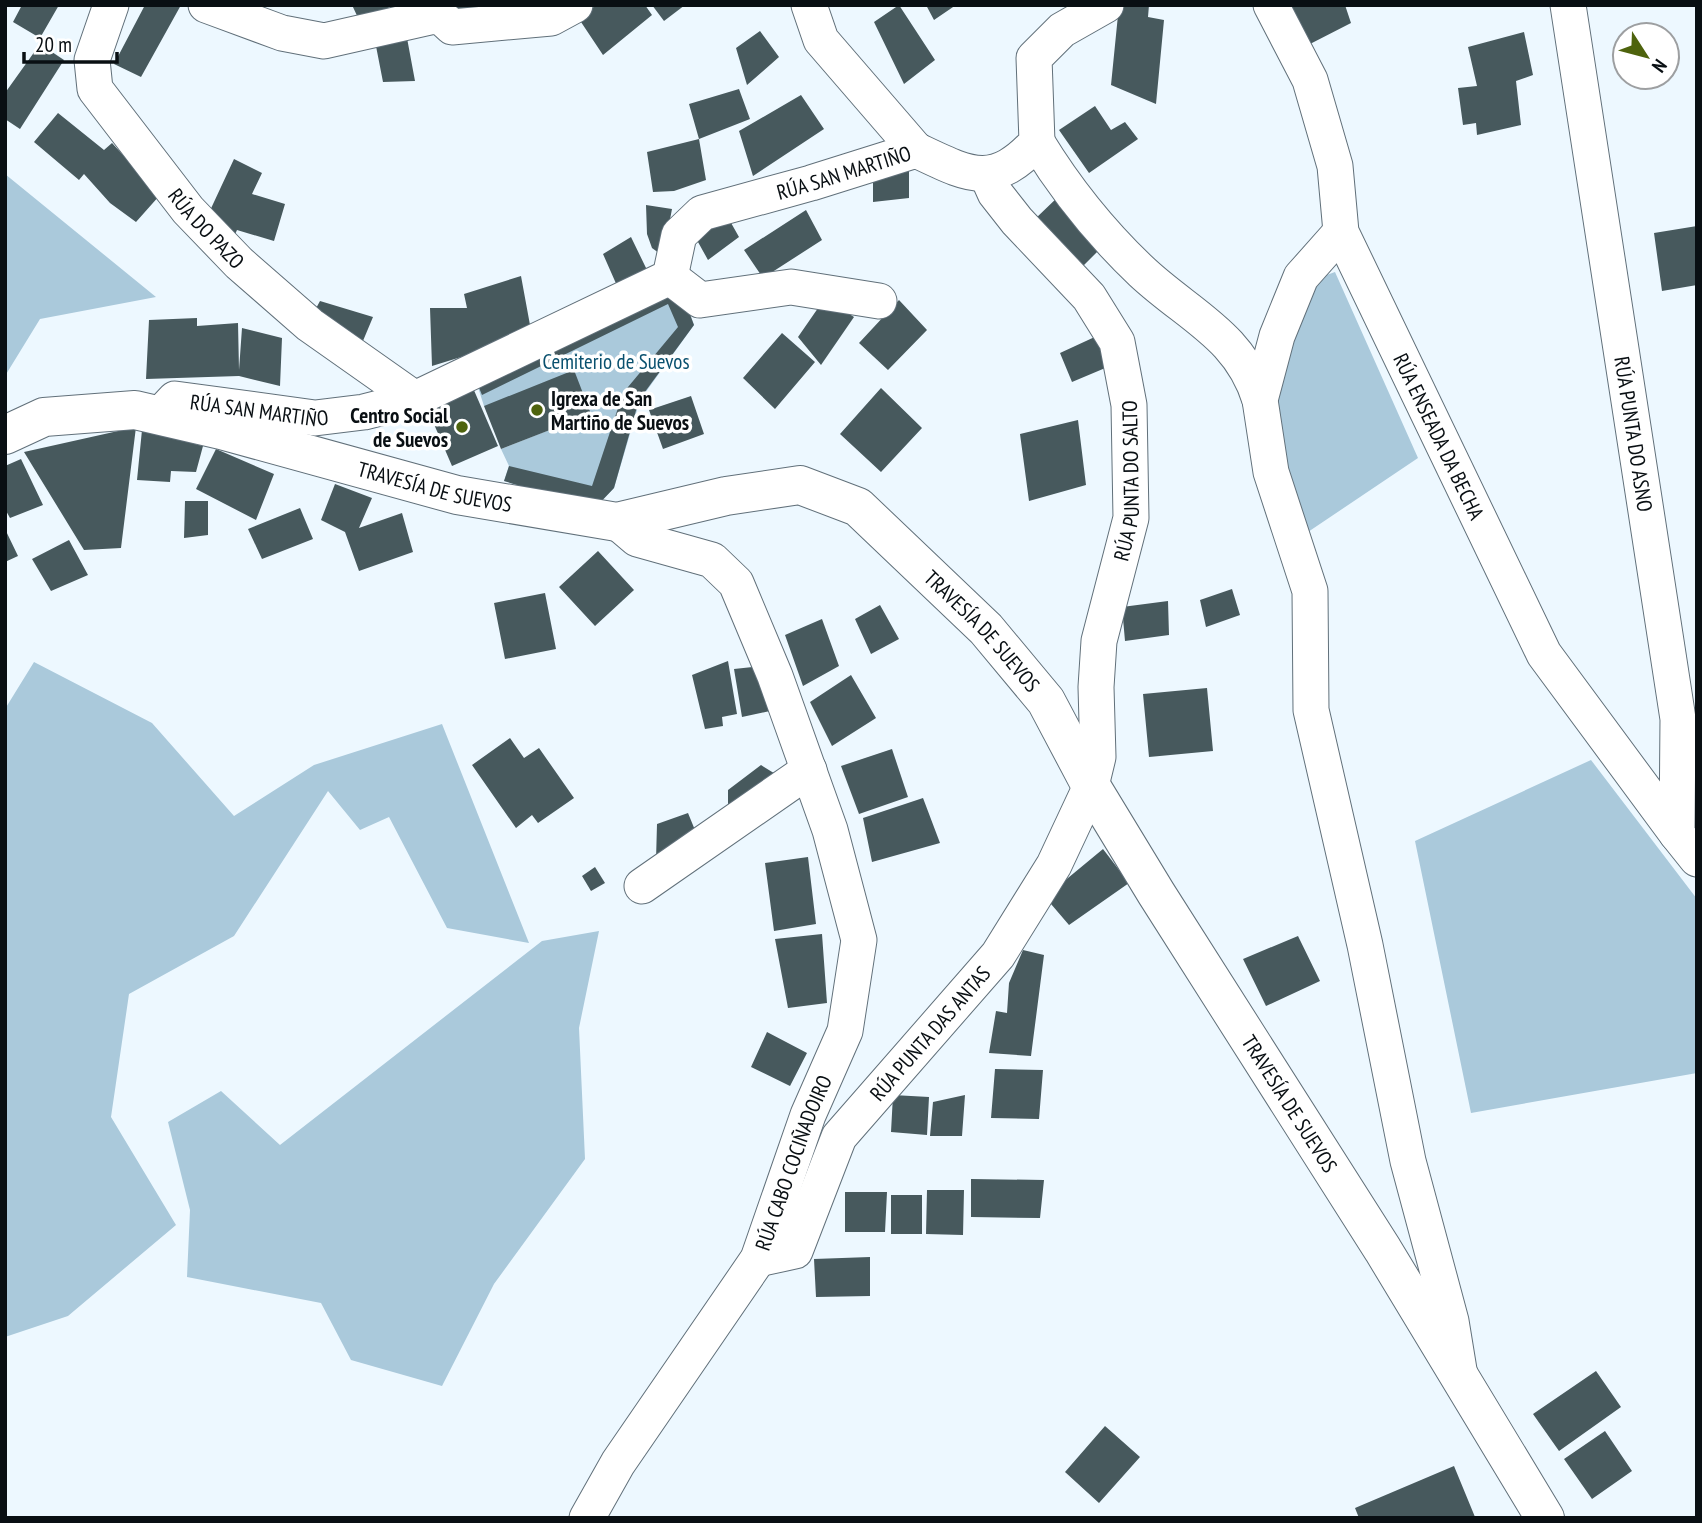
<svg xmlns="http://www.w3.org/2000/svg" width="1702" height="1523" font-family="'PT Sans Narrow',sans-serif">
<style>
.green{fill:#aac9db}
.building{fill:#47595d}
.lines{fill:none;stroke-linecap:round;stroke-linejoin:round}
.minor-casing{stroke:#61707a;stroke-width:37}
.tertiary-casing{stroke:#61707a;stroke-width:40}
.minor{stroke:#fff;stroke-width:35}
.tertiary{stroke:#fff;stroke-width:38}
.poi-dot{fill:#4e630d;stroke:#fff;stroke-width:2.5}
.labels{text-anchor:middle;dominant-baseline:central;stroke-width:7;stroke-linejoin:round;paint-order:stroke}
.street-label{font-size:21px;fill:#090f13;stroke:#fff}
.park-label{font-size:21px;fill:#09506e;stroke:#fff}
.poi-label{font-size:21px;font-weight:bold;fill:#090f13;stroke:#fff;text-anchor:start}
</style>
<rect width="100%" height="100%" fill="#edf8ff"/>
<!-- green -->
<path class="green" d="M5,174l151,123 -116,22 -35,57z
M1335,272l83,186 -113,76c-17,-54 -43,-117 -23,-173 10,-29 26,-56 39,-84z
M682,293l12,32 -54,75 -26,88 -20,21 -90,-28 5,-15 -8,-17 89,-35 -106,-8 -9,-28z
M34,662l118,61 82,93 80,-51 128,-41 87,219 -82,-15 -58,-111 -29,13 -32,-39 -94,145 -105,58 -18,123 65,108 -108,91 -63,21v-628z
M1591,760l106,139v174l-226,40 -56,-272z
M599,931l-20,97 6,131 -91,125 -52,102 -91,-26 -30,-57 -134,-26 3,-67 -22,-88 53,-31 59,54 262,-204z"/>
<!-- building -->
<path class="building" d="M22,5h37l-19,33 -27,-16z
M145,5h36l-40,72 -27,-13z
M352,5h42l-34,17z
M447,5h28v6l-28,-1z
M596,5h49l7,10 -49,40 -24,-36z
M652,5h33l-21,16z
M899,5l36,55 -31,24 -30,-62z
M926,5h30l-22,15z
M1119,5h30l-1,12 16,3 -8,84 -45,-19z
M1285,5h60l6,18 -41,21z
M760,31l19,26 -32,28 -11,-37z
M1524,32l9,43 -17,6 5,44 -44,10 -1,-12 -13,2 -5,-37 19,-2 -9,-39z
M407,38l8,43 -32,1 -8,-41z
M40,44l24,16 -44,69 -15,-10v-26z
M739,89l11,30 -51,20 -10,-35z
M801,95l23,34 -71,47 -14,-45z
M1095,106l16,24 14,-8 13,17 -49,34 -30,-43z
M58,113l46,37 8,-7 48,52 -24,27 -26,-19 -26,-29 -5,6 -45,-38z
M699,139l7,41 -32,11 -21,1 -6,-40z
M234,159l28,14 -10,21 33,10 -11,37 -37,-11 -5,11 -25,-24z
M909,160v38l-36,4v-27z
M1060,195l44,50 -22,22 -47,-48z
M646,205l26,4 -9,47 -11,-8 -5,-14z
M806,210l16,30 -59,38 -19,-28z
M726,214l13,23 -31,23 -15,-27z
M1697,226v59l-35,6 -8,-58z
M631,237l16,33 -29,18 -15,-34z
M521,276l9,49 -56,28 -42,13 -2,-58h37l-3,-14z
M672,288l10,5 12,32 -55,75 -25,88 -20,21 -90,-28 5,-15 83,20 31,-93 55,-66 -10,-23 -186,91 -7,-17z
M825,298l29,19 -33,48 -23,-28z
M899,300l28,30 -39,40 -29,-27z
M320,301l53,16 -13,31 -46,-36z
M197,318v8l41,-3 1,47 3,-42 40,10 -2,48 -41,-10 -93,3 3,-59z
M782,333l33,29 -40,47 -32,-31z
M1099,335l11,31 -38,16 -12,-29z
M574,370l17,44 -90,35 -17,-43z
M473,388l25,58 -46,20 -25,-58z
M881,388l41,40 -41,44 -41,-38z
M691,396l13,38 -41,15 -14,-39z
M1078,420l8,65 -57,16 -9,-67z
M136,427l-15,121 -37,2 -60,-98z
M142,430l61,16 -7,26 -25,-1 -1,11 -33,-2z
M216,449l58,25 -18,46 -60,-31z
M21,459l22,46 -33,13 -5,-9v-43z
M335,484l37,14 -13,30 43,-15 11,39 -54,19 -14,-39 -24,-12z
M185,501h23v34l-24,3z
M300,508l13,31 -51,20 -14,-30z
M5,529l13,27 -13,6z
M69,540l19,35 -37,16 -19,-32z
M598,551l36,39 -39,36 -36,-39z
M1232,589l8,26 -34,12 -6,-27z
M545,593l11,56 -51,10 -11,-56z
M1168,601l1,34 -44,6 -3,-34z
M880,605l19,34 -28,15 -16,-35z
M822,619l17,47 -36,20 -18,-51z
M728,661l9,53 -15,3 1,9 -18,3 -13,-54z
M762,666l8,45 -28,6 -8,-48z
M851,675l25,43 -44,28 -22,-44z
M1207,688l6,63 -64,6 -6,-63z
M510,738l14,20 15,-10 35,50 -36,25 -6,-8 -16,13 -44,-63z
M892,749l16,48 -49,17 -18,-48z
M761,765l16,10 -49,37v-22z
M923,798l17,45 -68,19 -9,-44z
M688,813l9,22 -41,25 1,-36z
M1103,849l26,34 -60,42 -24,-28z
M808,857l8,67 -42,7 -9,-68z
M595,867l10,16 -14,8 -9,-15z
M822,934l5,69 -39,5 -13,-69z
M1298,936l22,45 -54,25 -23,-47z
M1023,950l21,5 -13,101 -42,-3 7,-42 11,2 2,-30z
M767,1032l40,21 -17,33 -39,-19z
M995,1069l48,1 -4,49 -48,-1z
M893,1095l36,2 -2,38 -36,-3z
M965,1095l-3,41h-32l3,-34z
M971,1179l73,1 -4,38 -69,-1z
M927,1190h37l-1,45 -37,-1z
M845,1192h42l-2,40h-40z
M891,1195h31v39h-31z
M870,1257v39l-54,1 -2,-38z
M1596,1371l25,36 -62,44 -26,-37z
M1105,1426l35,31 -41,46 -34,-31z
M1605,1431l27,40 -40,28 -28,-40z
M1454,1466l21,51 -116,1 -4,-10z"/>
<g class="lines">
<!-- minor casing -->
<g class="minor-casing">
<g id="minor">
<path id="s1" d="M111,5l-19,55 3,29 93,121 51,53 71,62 105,74"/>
<path d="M206,5l76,28 42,8 115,-26 13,12 99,-9 24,-13"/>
<path d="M809,5l12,35 95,110"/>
<path id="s2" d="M1271,5l39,75 25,86 6,66 203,422 133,180"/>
<path id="s3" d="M1568,5l110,714 -1,115 20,25"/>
<path d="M1037,142c28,46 66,93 105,130 47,44 98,63 118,128"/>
<path d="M1341,232l-40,45 -24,59 -17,64 11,72 39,119 1,119 54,235 43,216 43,160 9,55"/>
<path d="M670,277l30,23 91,-13 88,14"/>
<path id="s4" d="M160,415l15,-16 140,19 49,-6 51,-13 255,-122 9,-42 23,-22 109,-30 105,-33c53,25 77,40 121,-8l-3,-84 28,-28 44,-25"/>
<path d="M642,886l167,-116"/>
<path id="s5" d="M758,1259l37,-8 44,-114 159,-182 56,-90 37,-79 7,-29 -2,-70 3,-46 32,-123 -2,-113 -12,-63 -28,-45 -72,-76 -22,-28 -8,-18"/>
<path id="s6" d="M587,1518l31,-55 140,-204 50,-144 37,-84 14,-91 -29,-110 -55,-154 -39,-93 -24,-23 -75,-21 -20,-17"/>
</g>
</g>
<!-- tertiary casing -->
<g class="tertiary-casing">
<g id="tertiary">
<path id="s7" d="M5,435l39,-18 91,-7 86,20 236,65 160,27 109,-26 74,-11 58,22 128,122 60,72 45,85 65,107 227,357 162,268"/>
</g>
</g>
<!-- minor -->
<use href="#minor" class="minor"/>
<!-- tertiary -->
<use href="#tertiary" class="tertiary"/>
</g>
<!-- markers -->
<g class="poi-dot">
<circle cx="537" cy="410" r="7"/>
<circle cx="462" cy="427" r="7"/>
</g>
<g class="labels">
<!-- street labels -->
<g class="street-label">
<text stroke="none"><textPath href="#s4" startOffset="770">RÚA SAN MARTIÑO</textPath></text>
<text stroke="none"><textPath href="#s1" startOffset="266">RÚA DO PAZO</textPath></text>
<text stroke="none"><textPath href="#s4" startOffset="107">RÚA SAN MARTIÑO</textPath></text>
<text stroke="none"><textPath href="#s2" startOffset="467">RÚA ENSEADA DA BECHA</textPath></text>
<text stroke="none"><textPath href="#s3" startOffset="434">RÚA PUNTA DO ASNO</textPath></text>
<text stroke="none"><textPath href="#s5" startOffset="905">RÚA PUNTA DO SALTO</textPath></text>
<text stroke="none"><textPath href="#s7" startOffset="444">TRAVESÍA DE SUEVOS</textPath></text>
<text stroke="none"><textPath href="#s7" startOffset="1054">TRAVESÍA DE SUEVOS</textPath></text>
<text stroke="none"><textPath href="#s5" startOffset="298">RÚA PUNTA DAS ANTAS</textPath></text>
<text stroke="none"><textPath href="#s7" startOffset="1620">TRAVESÍA DE SUEVOS</textPath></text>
<text stroke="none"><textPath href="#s6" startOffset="413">RÚA CABO COCIÑADOIRO</textPath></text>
</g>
<!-- park labels -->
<g class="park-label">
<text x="616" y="361">Cemiterio de Suevos</text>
</g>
<!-- poi labels -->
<g class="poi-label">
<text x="551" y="398">Igrexa de San<tspan x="551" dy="24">Martiño de Suevos</tspan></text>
<text x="448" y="415" text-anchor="end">Centro Social<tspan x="448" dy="24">de Suevos</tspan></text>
</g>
</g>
<!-- border -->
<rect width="1702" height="1523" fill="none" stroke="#090f13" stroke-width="14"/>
<!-- north arrow -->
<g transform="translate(1646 56) rotate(126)"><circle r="33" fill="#ffffff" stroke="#9d9fa1" stroke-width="2"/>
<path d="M0-5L12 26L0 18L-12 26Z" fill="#4e630d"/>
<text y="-10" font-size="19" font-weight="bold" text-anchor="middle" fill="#090f13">N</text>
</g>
<!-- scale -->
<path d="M24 52v10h93v-10" fill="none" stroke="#090f13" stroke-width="3.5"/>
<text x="35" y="52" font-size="21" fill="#090f13" stroke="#ffffff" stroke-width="5" paint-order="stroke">20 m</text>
</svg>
